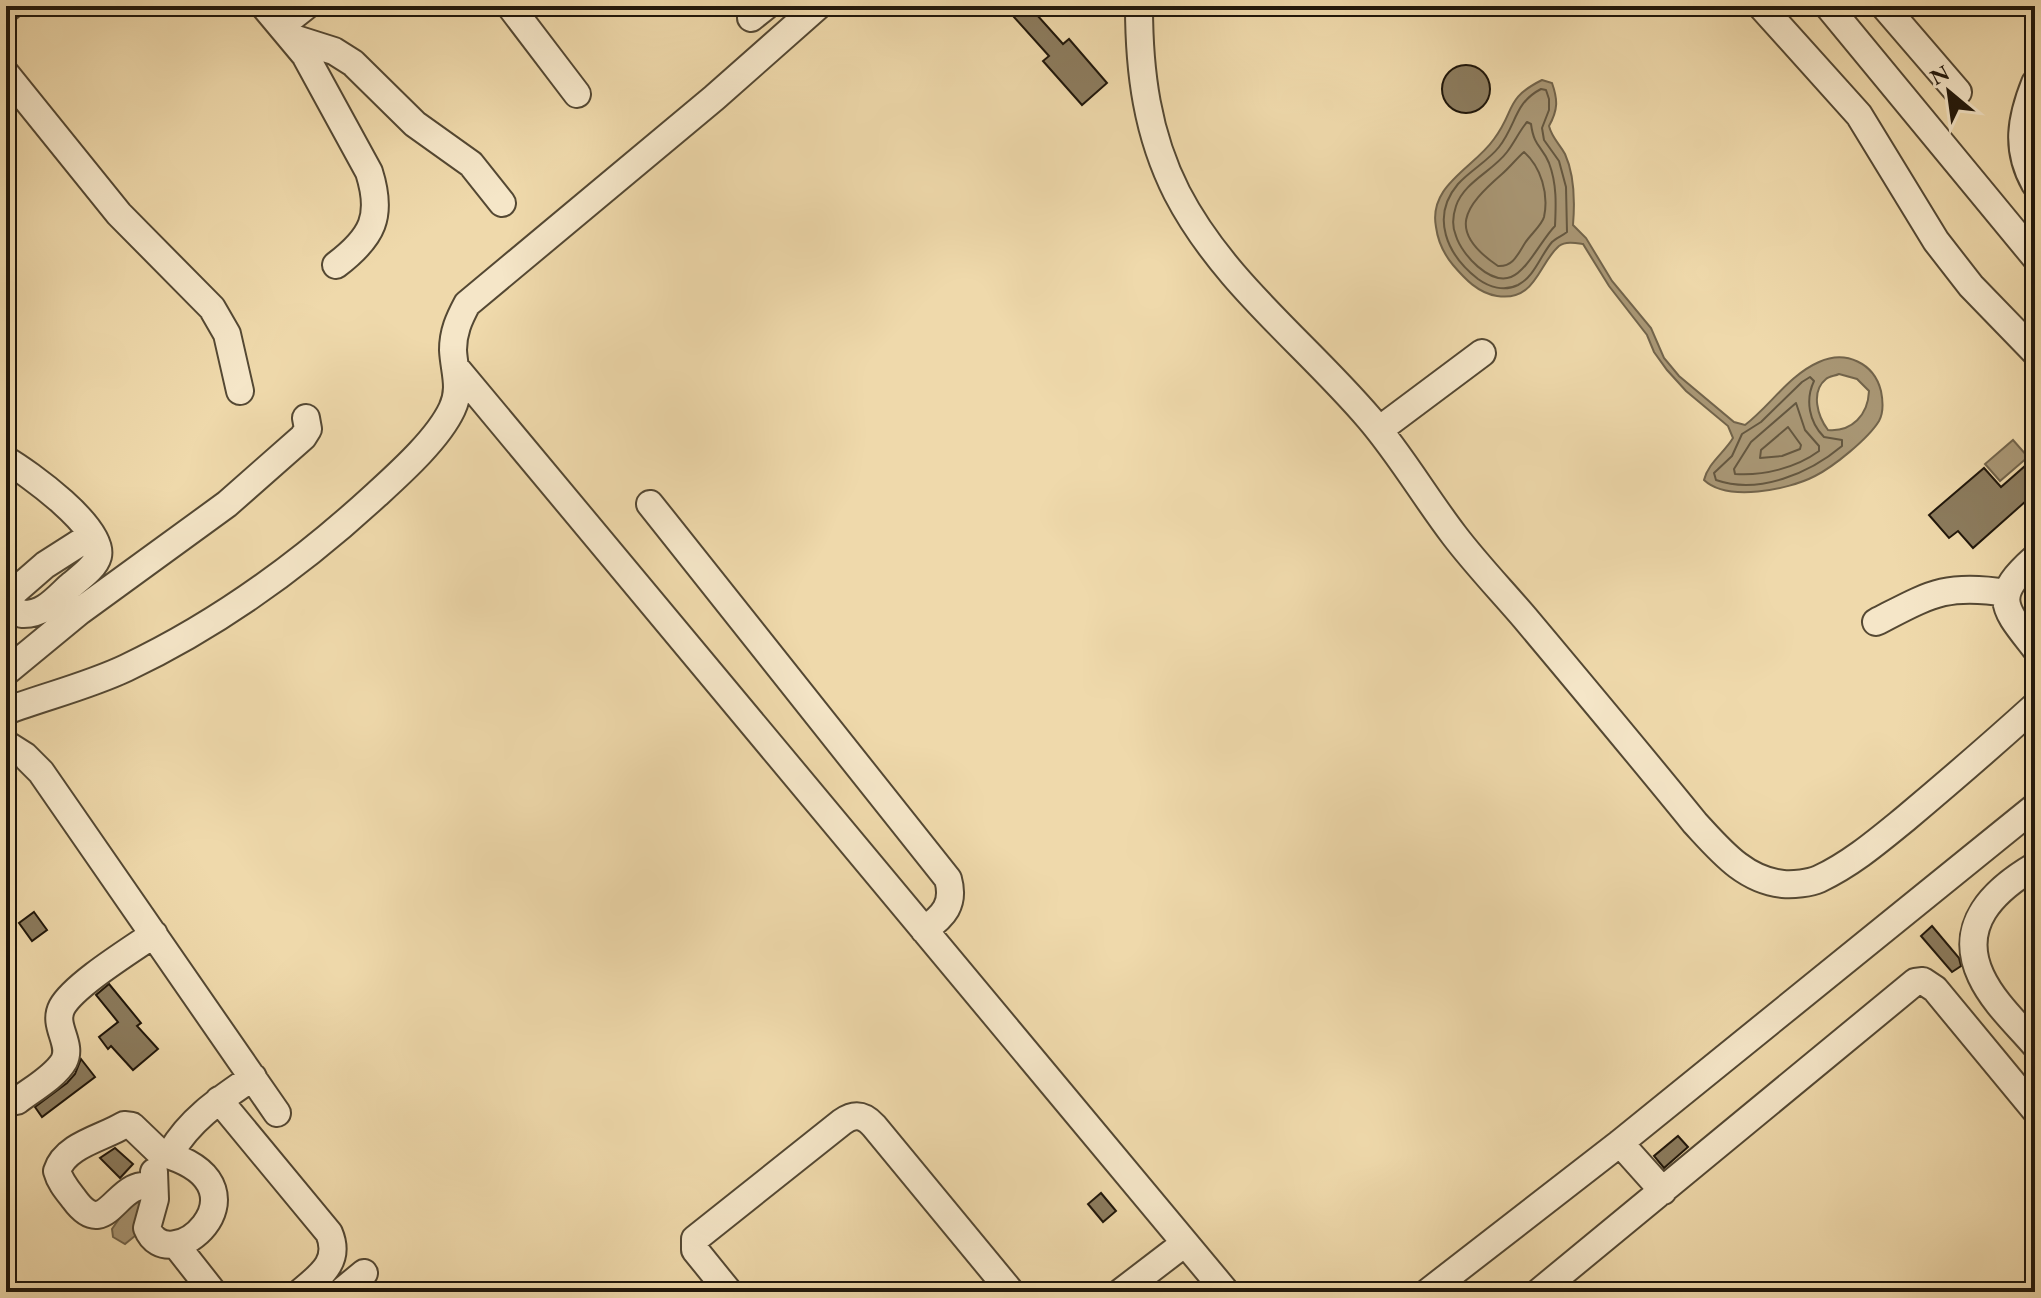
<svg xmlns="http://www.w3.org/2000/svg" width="2041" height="1298" font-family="'EB Garamond',serif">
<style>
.water{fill:#a99775;stroke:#72644b;stroke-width:2;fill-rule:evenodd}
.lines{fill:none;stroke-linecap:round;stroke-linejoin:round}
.shore{stroke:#645740;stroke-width:2}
.building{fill:#8c7c5e;stroke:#20170b;stroke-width:2}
.minor-casing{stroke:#544833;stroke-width:30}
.minor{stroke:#f5e6c8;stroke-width:26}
</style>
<rect width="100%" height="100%" fill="#efd9ab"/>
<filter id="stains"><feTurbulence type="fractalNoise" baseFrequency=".0025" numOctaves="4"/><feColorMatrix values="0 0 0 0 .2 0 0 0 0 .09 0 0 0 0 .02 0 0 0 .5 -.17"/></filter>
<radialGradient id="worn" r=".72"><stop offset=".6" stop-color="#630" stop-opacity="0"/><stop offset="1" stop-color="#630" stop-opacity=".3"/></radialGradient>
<!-- water -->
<path class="water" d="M1542,80l10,3c6,17 6,27 -3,43 3,12 10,17 16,28 10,22 10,47 8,71l13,13 26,43 39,47 13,30 15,18 55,46 11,3c25,-19 44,-50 74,-63 27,-12 55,1 62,29 2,10 3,21 -2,30 -11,18 -46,46 -64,55 -27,14 -88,26 -111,4 4,-17 20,-27 29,-42l-5,-12 -42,-35 -19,-21 -13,-18 -7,-17 -38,-49 -26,-42c-7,-1 -17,-3 -24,2 -21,18 -23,56 -62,50 -19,-3 -32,-17 -44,-31 -10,-12 -15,-23 -17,-38 -8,-42 38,-59 58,-88 22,-29 10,-40 48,-59zM1839,374l18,5 12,12c-1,24 -17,41 -41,39 -10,-13 -18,-38 -2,-51 3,-3 9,-3 13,-5z
M2013,440l15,17 -28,24 -15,-17z
M140,1202l5,5 -4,24 -16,13 -12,-7 -1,-8 18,-26z"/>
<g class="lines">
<!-- shore -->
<path class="shore" d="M1541,89l5,1 3,9v11l-7,18 2,12 15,21 7,26 1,45c-5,4 -11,6 -15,10 -12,14 -17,34 -34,43 -14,7 -29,2 -40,-6 -31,-24 -48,-62 -20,-95 13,-14 30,-23 41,-37 18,-23 15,-44 42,-58z
M1527,122l4,2c3,23 11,22 18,39 8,21 7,42 6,63 -13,13 -28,45 -44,51 -21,8 -49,-22 -55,-41 -4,-9 -3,-21 0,-30 8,-24 37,-35 51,-54 7,-9 13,-22 20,-30z
M1524,152c17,15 25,42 20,65 -2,8 -14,18 -19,26 -7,11 -12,24 -27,23 -52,-35 -34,-59 4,-92 8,-7 15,-16 22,-22z
M1810,377l4,4c-9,19 -5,41 10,56l18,3v6c-32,27 -83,49 -126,34l-2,-7 18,-17 10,-22 19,-12 41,-40z
M1796,403l9,27 14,16v5c-23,17 -56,25 -84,23l-1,-5 17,-27z
M1788,427l13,18 -1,4 -18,7 -22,2 1,-8z"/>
</g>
<!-- building -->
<path class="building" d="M1004,6h25l34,38 6,-5 38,44 -25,22 -39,-44 6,-5z
M1442 89a24 24 0 1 1 48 0a24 24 0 1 1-48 0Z
M2025,466l10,11v16l-62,55 -15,-17 -9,7 -20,-23 55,-47 17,19z
M34,912l13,18 -15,11 -13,-18z
M1932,926l27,32 2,8 -9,6 -31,-36z
M109,984l32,39 -4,3 21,23 -25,21 -22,-24 -3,3 -9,-12 19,-15 -22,-27z
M81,1059l14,18 -53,40 -7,-10 32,-24 8,-9z
M1678,1136l10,11 -24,21 -10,-12z
M115,1148l18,16 -13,14 -20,-20z
M1101,1193l15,18 -13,11 -15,-18z"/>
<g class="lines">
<!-- minor casing -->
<g class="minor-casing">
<path id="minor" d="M264,6l41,49 64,117c14,44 4,65 -33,93
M510,6l67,88
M1139,6c0,66 8,128 38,187 46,89 128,150 192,225 31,36 56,79 85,117 22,29 47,55 71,83 57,68 114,136 170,205 25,27 49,57 88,61 10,1 27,-1 36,-5 32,-15 59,-38 86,-60 44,-37 87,-74 130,-113
M1761,6l98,109 77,126 35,45 64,66
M1828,6l207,251
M1884,6l74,86
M6,9l4,-3
M751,18l15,-12
M282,25l24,-19
M293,38l41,13 19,12 62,61 56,40 31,39
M6,74l113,140 93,94 15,26 13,57
M2035,83c-14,35 -20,66 0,101
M457,369l769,923
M1379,430l103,-77
M6,460c21,12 99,68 92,96 -3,12 -20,23 -29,31 -14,13 -26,28 -47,27l-16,-10
M650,504l298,375c7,25 -4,37 -24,51
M2035,558c-44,39 -32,49 0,90
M6,599l39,-34 47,-30
M1876,622c53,-27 69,-39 131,-29
M6,672l74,-61 147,-107 76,-67 5,-8 -2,-11
M6,711c40,-15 82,-25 120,-43 93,-44 175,-104 250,-173 24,-22 62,-56 76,-86 10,-21 2,-38 1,-59 0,-18 6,-31 14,-46l247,-206 104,-92
M6,744l19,12 16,16 236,341
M2035,866c-41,24 -78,59 -54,110 12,26 36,48 54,69
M219,1100l110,133c12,28 -8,42 -28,59
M17,1101c14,-11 38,-24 47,-40 9,-18 -12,-35 -2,-54 12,-22 69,-57 92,-73
M1620,1143l43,48
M171,1152c20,-34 50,-53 82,-75
M154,1172l1,27 -8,29c21,54 124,-37 24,-72
M154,1188c-37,-15 -46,58 -80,11 -7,-9 -14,-17 -17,-28 8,-26 46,-33 67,-46l8,1 25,24
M176,1245l37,47
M341,1292l23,-19
M729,1292l-34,-42v-11l147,-117c13,-9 22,-7 32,4l137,166
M1121,1292l64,-49
M1428,1292l192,-149 415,-336
M1539,1292l376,-310 8,-1 12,8 100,121"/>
</g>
<!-- minor -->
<use href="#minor" class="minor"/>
</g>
<!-- margin -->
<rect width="2041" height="1298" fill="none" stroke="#efd9ab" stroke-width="32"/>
<rect x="8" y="8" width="2025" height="1282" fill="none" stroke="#20170b" stroke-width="4"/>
<rect x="16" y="16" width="2009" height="1266" fill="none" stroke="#20170b" stroke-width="2"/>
<!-- north arrow -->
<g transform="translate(1949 92) rotate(331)" stroke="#f5e6c8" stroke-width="6" paint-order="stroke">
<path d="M0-6L14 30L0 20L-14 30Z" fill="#20170b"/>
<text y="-12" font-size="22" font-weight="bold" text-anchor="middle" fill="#20170b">N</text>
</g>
<rect width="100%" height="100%" filter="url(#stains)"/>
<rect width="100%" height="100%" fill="url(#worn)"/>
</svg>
